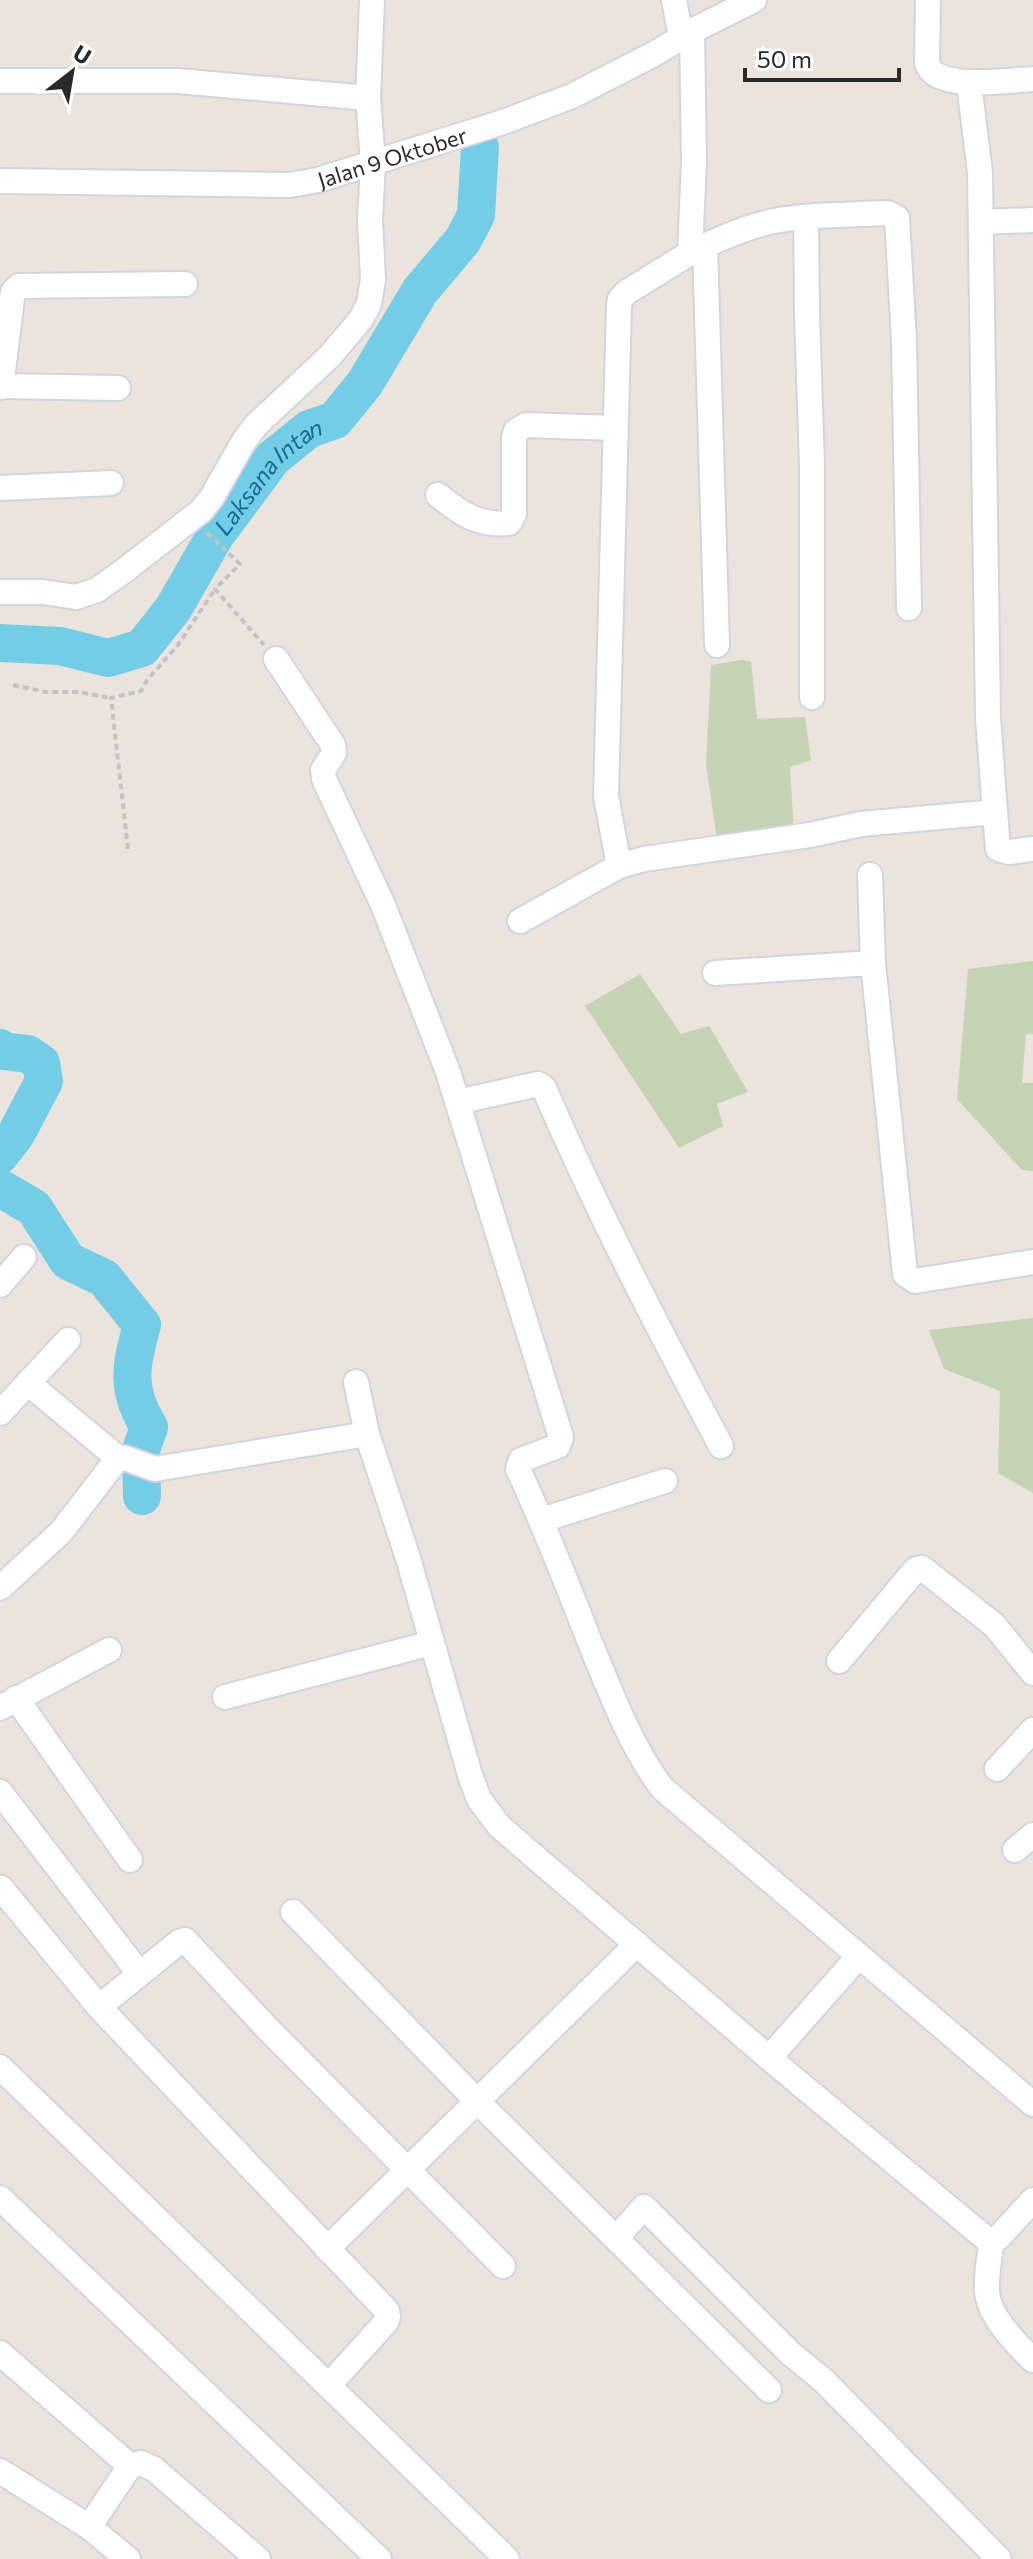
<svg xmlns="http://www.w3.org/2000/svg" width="1033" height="2559" font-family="Commissioner,sans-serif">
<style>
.cemetery{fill:#c4d3b4}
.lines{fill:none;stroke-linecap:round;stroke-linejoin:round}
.river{stroke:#74cde7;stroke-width:38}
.street-casing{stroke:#d1d5e1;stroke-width:28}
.path{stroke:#c3c3c3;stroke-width:4;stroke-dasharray:6 4;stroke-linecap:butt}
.street{stroke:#fff;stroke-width:24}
.labels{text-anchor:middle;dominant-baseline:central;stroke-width:7;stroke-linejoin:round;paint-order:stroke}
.street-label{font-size:22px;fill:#292929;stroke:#fff}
.water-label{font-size:24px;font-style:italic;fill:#156b92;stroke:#fff}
</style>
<rect width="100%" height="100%" fill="#ebe4dc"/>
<!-- cemetery -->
<path class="cemetery" d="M741,660l10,1 6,58 48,-2 6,43 -21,7 4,64 -77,8 -11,-75 5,-99z
M1033,961v73h-7l-4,49h11v88l-11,-1 -65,-71 11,-130z
M640,974l41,60 28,-8 39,66 -31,12 6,22 -44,22 -94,-142z
M1033,1318v175l-35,-20 2,-82 -56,-22 -15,-39z"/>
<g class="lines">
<!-- river -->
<g class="river">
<path id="s1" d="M0,643l60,3 48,12 34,-10 31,-39 42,-73 58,-78 36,-29 26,-9 30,-37 55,-92 43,-51 13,-25 4,-68"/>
<path d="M0,1048l3,3 25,3 13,9 3,18 -28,53 -16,21"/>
<path d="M0,1188l34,20 34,53 36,17 38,47c-11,41 -17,64 7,102l-8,23 1,46"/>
</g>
<!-- street casing -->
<g class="street-casing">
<g id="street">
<path d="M674,0l7,37"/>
<path d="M928,0l-1,63c8,29 83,17 106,16"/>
<path d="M692,31l2,130 -4,92c27,-13 55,-26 84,-32 37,-7 76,-6 114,-8l9,5 7,122 5,268"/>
<path d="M0,81h178l190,17"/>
<path d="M969,83l11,90 8,544 7,95"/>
<path id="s2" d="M0,181l290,4 28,-5 185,-58 69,-26 82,-42 38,-23 62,-31"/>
<path d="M806,217l1,97 5,152v231"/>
<path d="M981,222l52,-2"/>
<path d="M705,246l12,399"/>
<path d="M0,386l118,2"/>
<path d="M1,387l11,-89 1,-6 6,-6 166,-2"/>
<path d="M0,488l111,-5"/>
<path d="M438,495c23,19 41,31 71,28l5,-9v-77l2,-6 10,-6 89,3"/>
<path d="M0,592h43l33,5 21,-7 24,-17 80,-62 11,-14 32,-56 12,-16 74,-69 31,-37 8,-15 4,-25 -3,-59 3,-57 -5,-65 4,-98"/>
<path d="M276,659l57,86 1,8 -11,17 1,9 59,126 65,167 113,365 -3,9 -37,14 -3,9c27,58 50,117 73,176 21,50 39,100 71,143l371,316"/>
<path d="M619,866l-13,-70 13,-491 1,-6 7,-7 63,-39"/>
<path d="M870,875l3,88 32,311 10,7 118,-19"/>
<path d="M520,921l99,-55 25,-7 166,-24 51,-11 134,-12 3,37 12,3 23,-3"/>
<path d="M715,973l158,-10"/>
<path d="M457,1102l81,-18 6,4c53,123 114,240 177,358"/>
<path d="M0,1285l24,-28"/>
<path d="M356,1382l11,52 41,124 62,217 9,24 20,27 270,232 215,179 8,4 6,-3 35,-38"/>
<path d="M28,1383l90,75"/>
<path d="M0,1413l68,-73"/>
<path d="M542,1520l123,-39"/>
<path d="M0,1588l61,-56 57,-74h7l30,11 212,-35"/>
<path d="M839,1661l77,-92 6,-1 72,57 39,48"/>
<path d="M225,1697l207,-54"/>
<path d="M16,1698l114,162"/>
<path d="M0,1708l109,-58"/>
<path d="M997,1769l36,-39"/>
<path d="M0,1792l139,181"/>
<path d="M1015,1850l18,-15"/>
<path d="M1,1888l98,119 288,304 1,6 -2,5 -56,62"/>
<path d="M293,1912l185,190 291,288"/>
<path d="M99,2007l80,-65 6,-2 81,87 237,239"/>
<path d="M769,2058l90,-102"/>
<path d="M0,2067l507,492"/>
<path d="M0,2198l379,361"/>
<path d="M616,2238l28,-31 146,146 33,27 176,179"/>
<path d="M992,2241c-3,17 -6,34 -5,51 2,24 29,52 46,68"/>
<path d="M327,2249l310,-305"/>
<path d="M0,2353l130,113"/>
<path d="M0,2471l89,56 39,32"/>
<path d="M89,2527l41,-61 11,-3 13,6 104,90"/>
</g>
</g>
<!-- path -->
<path class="path" d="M207,533l33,31 -25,25 49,56
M13,685l33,7h32l33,6
M128,849l-17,-151 30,-7 6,-11 31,-35 37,-56"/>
<!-- street -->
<use href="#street" class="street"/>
</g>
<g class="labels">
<!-- street labels -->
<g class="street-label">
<text stroke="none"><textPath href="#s2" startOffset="396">Jalan 9 Oktober</textPath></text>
</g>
<!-- water labels -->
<g class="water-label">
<text stroke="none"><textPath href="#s1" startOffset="360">Laksana Intan</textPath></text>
</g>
</g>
<!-- north arrow -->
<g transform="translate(72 72) rotate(31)" stroke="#ffffff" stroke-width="6" paint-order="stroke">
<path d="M0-6L14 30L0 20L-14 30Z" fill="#292929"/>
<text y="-12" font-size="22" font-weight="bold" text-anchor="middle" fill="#292929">U</text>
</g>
<!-- scale -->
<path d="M745 68v12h154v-12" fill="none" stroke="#292929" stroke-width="4"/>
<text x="757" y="68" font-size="24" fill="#292929" stroke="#ffffff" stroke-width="6" paint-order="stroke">50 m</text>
</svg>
